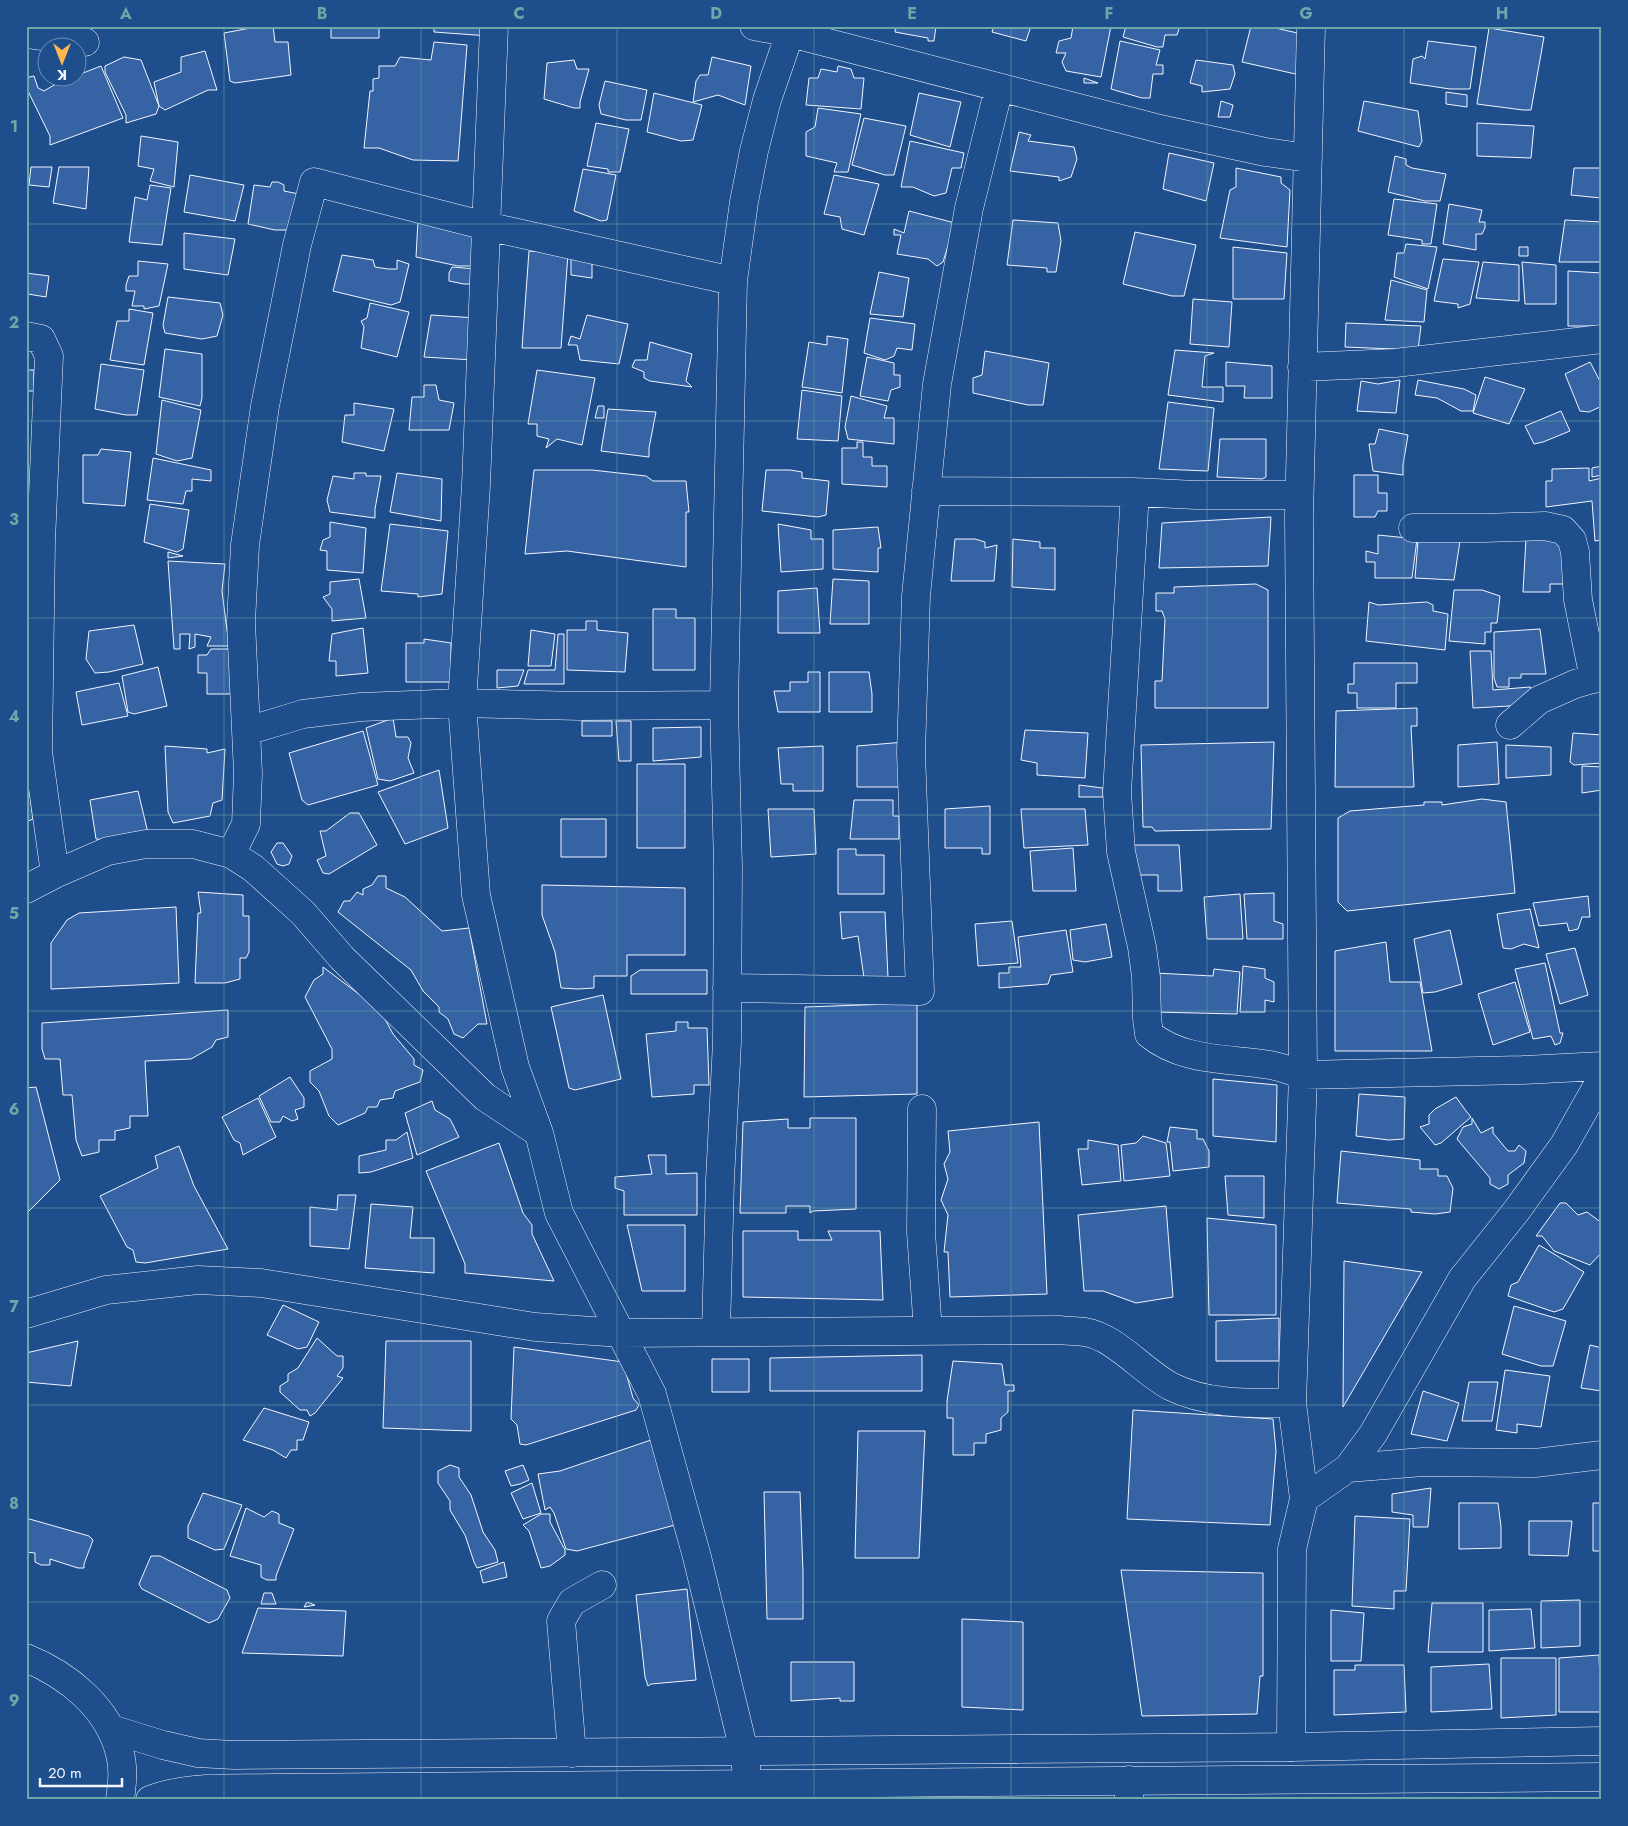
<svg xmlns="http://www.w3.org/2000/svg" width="1628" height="1826" font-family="Jost,sans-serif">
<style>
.building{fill:#3563a3;stroke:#f2f6ff}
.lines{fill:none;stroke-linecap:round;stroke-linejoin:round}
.minor-casing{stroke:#f2f6ff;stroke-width:29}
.major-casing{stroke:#f2f6ff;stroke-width:29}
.minor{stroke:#1f4e8c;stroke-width:28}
.major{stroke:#1f4e8c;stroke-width:28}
.grid{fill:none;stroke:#6aa9a8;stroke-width:1;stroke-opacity:0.55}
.neatline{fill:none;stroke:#6aa9a8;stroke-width:2}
.grid-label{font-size:16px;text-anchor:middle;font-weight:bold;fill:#6aa9a8}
</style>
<rect width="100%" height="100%" fill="#1f4e8c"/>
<!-- building -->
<path class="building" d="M261,26h12l2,16h13l3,33 -56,8 -5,-2 -6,-48z
M331,26h48v12h-48z
M434,26h55v10l-55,-4z
M896,26h40l-2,15h-6v-3l-33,-6z
M994,26h37l-5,15 -34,-9z
M1073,26h38l-10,51 -35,-6 -4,-9 4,-9h-10l3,-12 12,-3z
M1126,26h54l-3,9h-12l-2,12h-6l-34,-10z
M1251,26h16l39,9 -6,40 -58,-13z
M1382,26h24v2z
M1489,28l55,9 -13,73h-8l-46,-6z
M1120,41l40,9 -4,15h7v9h-10l-3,24h-8l-31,-9z
M1428,41l48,6 -6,42h-20l-40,-6 3,-24 9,-3 3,3z
M434,42l33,3 -9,116 -45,-1 -34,-12h-15l6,-57h3v-12l6,-1v-12h16l5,-9 31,3z
M205,51l12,39h-9l-43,20 -6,-4 -5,-24 27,-10v-15z
M124,57l17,3 18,46 -3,8 -30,9v-8l-21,-43v-6z
M712,57l39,9 -6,39 -27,-10 -25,7 3,-21 4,-6h8z
M574,60l3,9h12l-9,33v6h-6l-30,-9 3,-36z
M1196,60l37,5 2,9 -5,15 -28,3v-6l-12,-3z
M78,64h5v9l18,-7 22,52 -73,27v-9l-24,-49v-9l8,-2 4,12 6,3 15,-9h9v-4h10z
M838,66l13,3 3,9h10l-3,31 -55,-4 3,-27h9l3,-9 16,3z
M1084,78l14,5h-14z
M605,81l42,9 -6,30h-15l-25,-6 -2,-9z
M1446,92l21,3v12l-21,-3z
M654,93l48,12 -9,35 -12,1 -34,-9z
M919,93l42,9 -11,45 -40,-12z
M1221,101l12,4 -3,12h-12z
M1364,101l54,10 4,30 -3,6 -61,-16z
M818,108l43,6 -13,58h-14l3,-9 -31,-7v-24l9,-5z
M864,118l42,8 -12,49h-9l-33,-10z
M596,123l33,6 -9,43h-12v-3l-21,-3z
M1477,123l57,3 -3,32 -54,-2z
M1019,132l12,3 -3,6 46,6 3,12 -6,18 -12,4v-4l-49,-6z
M141,136l37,6 -4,45 -24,-6 4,-12 -16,-3z
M910,141l54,12 -3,15h-9l-6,25 -12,3 -21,-9h-12z
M1169,153l45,10 -8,38 -43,-12z
M1395,156l11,3v6l6,3 34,6 -6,27h-15l-37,-9z
M31,167h21l-3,20 -20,-2z
M59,167h30l-3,42 -33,-6z
M1236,168l45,9v6l9,7 -3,57 -67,-9 10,-48 6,-3z
M1574,168h27v30l-30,-3z
M583,169l33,6 -9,45 -6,1 -27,-10z
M190,175l54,10 -9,36 -51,-9z
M834,175l45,9 -15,51 -22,-6 -2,-12 -16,-3z
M272,182h6l6,3v6l15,3 -6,36h-18l-27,-6 6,-39 16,2z
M150,185l21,3 -9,57 -33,-3 6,-45 12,3z
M1394,199l43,5 -6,40h-9v-4l-34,-5z
M1449,204l33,6 -3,12h6v6l-3,6h-6v16l-33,-6z
M909,211l46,12 -12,39 -6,4 -9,-7 -31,-5 4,-19h-7v-6l10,4z
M1013,220l45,3 3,18 -5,31h-9v-4l-40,-3z
M1565,220l37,2 -1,40h-42z
M418,221l61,9 -6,36h-15l-42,-9z
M1135,232l61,13 -12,51h-12l-49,-12z
M184,233l51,6 -7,36 -44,-6z
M1406,244l31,3 -9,42 -34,-12 3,-24h7z
M1233,247l54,6 -3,46h-51z
M1519,247h9v9h-9z
M529,251l39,3 -7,94h-39z
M342,255l31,5 2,7 13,2h9v-9l12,4 -9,38 -9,3 -58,-14z
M571,257l21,3v18l-21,-3z
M1443,259l36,3 -9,42 -12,4v-4l-24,-3z
M138,261l30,3 -9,42 -15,3v-3h-12l3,-15h-9v-6l3,-9h9z
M1483,262l36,3v36l-43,-3z
M1522,262l34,3v39h-31z
M452,267l24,2 3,15h-15l-15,-3v-8z
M1568,271l34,2v53h-34z
M879,272l30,6 -6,39 -33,-3z
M26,273l23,3 -3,21 -18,-3 -2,12z
M1391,280l36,10 -3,32 -39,-2z
M168,297l52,6 3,12 -6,21 -15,3 -37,-6 -2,-8z
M1193,299l39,3 -3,45 -39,-3z
M370,303l39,9 -12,45 -36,-9 3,-21 -3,-6 6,-3z
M129,309l24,4 -9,52 -34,-5 7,-39h12z
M431,315l45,3 -3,42 -49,-3z
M587,315l41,9 -9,40 -39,-4 -3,-15h-9l3,-9 9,3z
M870,318l45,6 -3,26 -15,-2 -3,8 -9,4 -21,-7z
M1346,323l75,3 -3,24 -73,-3z
M827,336l21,3 -6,54 -40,-6 7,-45 18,3z
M650,342l42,12 -6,27 6,6 -42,-6 -6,-3v-6l-12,-5 3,-7h12z
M165,349l37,5v44l-2,8 -41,-9z
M1175,350l39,3 -9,3 -3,31h21v15l-55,-7z
M985,351l64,12 -6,42h-15l-55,-12v-15l9,-3z
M867,357l27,6v12h6v12l-9,3 -3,11 -28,-5z
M1226,362l46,4v32h-28l1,-12h-19z
M1590,362l12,23v21l-13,6 -9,-1 -15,-37z
M101,364l43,6 -7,45h-11l-31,-6z
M26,370h8v21h-8z
M537,370l58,8 -13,67 -25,-6 -11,9 3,-9 -12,-3v-12h-9z
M1485,377l40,12 -16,35 -36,-11z
M1400,380l-4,33 -39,-2 4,-30 17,3z
M1418,380l46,9 12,6 -3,16h-12l-24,-13 -22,-3z
M424,385h12l3,15 15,3 -5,27h-40l3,-33h12z
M802,390l40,6 -4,45 -41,-2z
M851,396l36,10 -3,12h10v26l-46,-5 -3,-12z
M162,400l39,10 -9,48 -15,3 -21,-7z
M1168,402l46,6 -6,63 -49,-2z
M354,403l40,6 -10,42 -42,-9 3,-27h9z
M598,406h6v12h-9z
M608,409l48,3 -7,36v9l-48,-6z
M1561,411l9,20 -27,11 -9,2 -9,-18z
M1379,429l29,6 -5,30v10l-30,-4 -4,-27h6z
M1220,439h46v38l-4,2 -45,-2z
M857,442h6v15h9v9h15v21l-45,-3v-36h15z
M101,449l30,3 -6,54 -42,-3v-48h15z
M153,458l58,12v11l-19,-2v12h-6l-3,13 -36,-4z
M1602,466v9l-10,2v-9z
M1589,468v13l13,-3v62l-7,1 -3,-40 -46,6v-26h6v-12z
M534,470h58l54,6 7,5h33l3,31h-3v55l-119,-16 -42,3z
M766,470h24l12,2v6l27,3 -3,34 -8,2 -56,-6z
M354,473h12v3h15l-6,33v9l-45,-6 -3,-12 6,-24 21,3z
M397,473l45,6 -1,42 -51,-9z
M1354,475h24v18h9v18h-9l-3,6h-21z
M26,486h2v18h-2z
M150,504l39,6 -6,39 -6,3 -33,-10z
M1271,517l-3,49 -109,2 3,-45z
M330,522l36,6 -3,45 -36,-3v-19l-7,-1 3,-10 7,-3z
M390,524l58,7 -6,63 -24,3v-3l-37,-3z
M778,524l33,6v9h12v30l-42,3z
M878,527l3,21h-3v24l-45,-3v-39z
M1378,535l39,4 -5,39h-37v-16h-9v-11l12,3z
M955,539h20l10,3v6l12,-3 -3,36h-43z
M1013,539l27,3v6h15v42l-43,-3z
M1526,539h39v45h-15v8h-27z
M1418,541h42l-6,39 -39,-2z
M168,552l15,4 -15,2z
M168,561l57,3 -3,27 7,55h-22l4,-9 -16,-3v13l-6,2 1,-15h-10v15h-6z
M359,579l7,39 -34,3v-12l-9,-12 7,-3v-12z
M833,579l36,2v43h-39z
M1256,584l12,6v118h-113v-27h7l3,-62 -3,-8h-6v-18h18v-6z
M817,588l3,45h-42v-42z
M1454,590h28l18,6 -3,27h-6v9h-6v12l-36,-3z
M1369,602l9,3 49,-3 6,3v6l15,3 -3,36 -79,-9z
M653,609h23v9h19v52h-42z
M586,621h11v9l31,3 -3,39 -58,-2v-40h19z
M134,625l9,39 -34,8 -14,1 -9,-14 3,-28z
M363,628l5,45 -32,3v-15h-7l3,-27z
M1540,629l6,45h-25v4h-12v9h-12l-3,-9v-46z
M531,630l24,4 -4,32h-23z
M558,634h6v50h-40l4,-14h27z
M424,639l27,4v39h-45v-39h18z
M211,649h21l2,45h-27v-21h-9v-18h9z
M1470,651h21l2,39 37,-3 3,3 -6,15 -54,3z
M1354,663h63v20h-21v25h-39v-15h-9v-9h6z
M158,667l9,39 -33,8 -6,-2 -6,-36z
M497,670h27l-6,16 -21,2z
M808,672h12v40h-42l-4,-21h16v-9h18z
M829,672h40l3,22v18h-43z
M119,683l9,33 -46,9 -6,-33z
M1417,708v18h-6l3,61h-79l1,-76z
M393,718l3,19h12l3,6 -3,15 6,15 -24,8 -12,-2 -12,-51z
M582,721h30v15h-30z
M616,721h15v40h-12z
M701,727v30l-48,4v-33z
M1025,730l63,3 -3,45 -48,-3v-12l-16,-3z
M363,731l15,54 -70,20 -6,-5 -13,-47z
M1573,733l29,2v28l-28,2 -4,-3z
M905,742v45h-48v-41z
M1274,742l-3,87 -116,2 -3,-4h-9l-2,-82z
M1497,742l2,42 -41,3v-42z
M1506,745l45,2v28l-45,3z
M165,746l42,3v4l18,-4 -3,51 -9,3 -3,13 -37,7 -5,-11z
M823,746v45h-30v-7h-12l-3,-36z
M637,764h48v84h-48z
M1582,766l20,1v23l-20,3z
M439,770l9,58 -43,16 -27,-52z
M1079,785l24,3v9h-24z
M138,791l10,42 -40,7 -12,-1 -6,-39z
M30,795l3,24 -7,3v-26z
M1482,799l24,3 9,91 -168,18 -9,-9v-84l12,-7 74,-6v-3h18v3z
M854,800h39v16h6v23h-49z
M990,806v48h-8v-6h-37v-39z
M768,809h46l2,45 -45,3z
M1021,809h64l3,36 -64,3z
M350,813h9l18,32 -48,29 -6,-1 -6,-13 9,-4 -6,-25h6z
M561,819h45v38h-45z
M277,843h6l9,13 -3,8 -6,2 -6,-2 -6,-12z
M1131,845h48l3,46h-24v-16h-21z
M1073,848l3,43h-43l-3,-40z
M838,849h18v6h28v39h-46z
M378,876h8v12l19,9 37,34 27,-3 18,96h-9l-15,14 -9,-4 -6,-15 -9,-7v-5l-16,-16 -12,-21 -73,-58 6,-11h6l7,-9 6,3v-6l9,-4z
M542,885l143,3v67h-58v21h-33v12l-16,1 -17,-1 -6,-36 -13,-37z
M198,892l45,3v21h6v36l-3,6h-6v21l-15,4h-30l3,-70h3z
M1274,893v28l9,3v15h-36l-3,-45z
M1240,894l3,45h-36l-3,-42z
M1588,896l2,21h-8l-4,12 -9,2 -2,-8 -28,3 -6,-23z
M176,907l3,76 -128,6v-46l16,-23 12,-7z
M1530,909l9,39 -15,-4 -13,5 -8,-1 -6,-34z
M840,912h45l3,66h-24l-6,-42 -16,3z
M1012,921l6,42 -40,3 -3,-42z
M1106,924l6,33 -27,5 -12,-2 -3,-30z
M1066,930l7,42 -22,3 -3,9 -49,4v-15h10v-6h12l-3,-30z
M1450,930l12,54 -27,8 -12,1 -9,-54z
M1386,942l4,40h30l12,69h-97v-100z
M1575,948l13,47 -28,9 -14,-50z
M1545,963l15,70h3l-3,10 -5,2 -4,-9 -18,3 -18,-70z
M1243,966l22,3v9l9,4v20l-9,-2v12h-25z
M323,967l57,43 13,24 21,25v6l9,5 -3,12 -25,9 -2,7 -13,2 -3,7h-9l-3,6 -27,12 -9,-9 -10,-25 -9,-9v-11l22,-12v-10l-27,-52 9,-17 9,-6z
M1214,969l26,3 -3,42 -82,-2v-39l58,3z
M640,970h67v24h-76v-18z
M1515,982l15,50 -37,13 -15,-51z
M603,995l18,84 -46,11 -6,-2 -18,-81z
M917,1003v91l-113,3 1,-90z
M228,1010v27l-12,3 -4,7 -21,12 -46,2 3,55h-18v12l-15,3v9h-16v12l-17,4 -6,-16 -4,-45h-9l-3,-36h-15l-3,-10v-26z
M676,1022h12v6h19l2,57h-15v9l-42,3 -6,-63 30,-3z
M290,1077l14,21v9l-9,3 3,9 -6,2 -9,-5 -3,6h-9l-12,-26z
M1213,1079l64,6 -1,57 -63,-6z
M36,1087l24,93 -34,34v-126z
M1359,1094l46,3 -1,42 -15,1 -33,-4z
M1456,1097l10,14 5,6 -30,26 -6,2 -15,-18 9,-3v-9l6,-6z
M258,1098l18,39 -33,18 -3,-12 -6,-3 -12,-23z
M432,1101l3,9 15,9 9,18 -42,18 -12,-42z
M810,1118h46v91l-43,2 -3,2v-7h-24v7h-46l3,-91 45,-3v9h22z
M1472,1118l9,15 12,-6v6l15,18h7l4,-6 7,6 -2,12 -16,12v9l-9,5 -9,-5v-6l-33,-39 6,-12 9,-3z
M1039,1122l8,172 -97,3 -2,-45h-4l4,-37 -7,-15 7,-21 -4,-15 6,-12 -2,-21z
M1170,1127l27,3v9h6l6,12v16l-36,4 -3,-29h-3z
M407,1132l6,26 -42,14 -12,1v-17l27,-6v-10h10z
M1143,1136l23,7 4,33 -46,5 -3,-36 15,-2z
M1088,1140l30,5 3,36 -39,4 -4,-36h10z
M499,1143l24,70 9,12v9l22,47 -89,-8v-9l-39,-93z
M179,1146l15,40 34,63 -83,14 -9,-1 -3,-12 -6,-3 -27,-51 58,-28 -3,-12z
M1341,1151l79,9v9h18v7h9l6,12 -3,24 -15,2 -24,-2v-3l-74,-6z
M648,1155h18v19l31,-1v42h-73v-24l-9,-3v-11l37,-3z
M1225,1176h39v42l-36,-3z
M338,1195h18l-7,54 -39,-3v-39l27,3z
M1560,1203h6l12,12 9,-3 15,11v29l-12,13 -36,-14 -12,-15h-6z
M371,1204l42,3 -3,31h24v35l-69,-5z
M1166,1206l7,91 -37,6 -33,-12h-19l-6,-76z
M1207,1218l69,7v90h-67z
M627,1225h58v66h-43z
M743,1231h55v9h34l-4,-9h52l3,69 -140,-3z
M1539,1245l45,27 -21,37 -9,3 -46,-16 3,-11 7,-3z
M1344,1261l78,11 -79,135z
M283,1305l36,17 -12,25 -9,2 -31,-14z
M1514,1306l52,15 -13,45h-12l-39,-12z
M1279,1318v43h-63v-40z
M317,1338l20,18h6v12l-6,8 6,2 -28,35 -5,3 -3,-6h-7l-20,-18v-6l8,-5v-7l10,-6z
M78,1341l-7,45 -45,-4v-29z
M386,1341h85v90l-88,-3z
M1590,1345l12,3v43l-21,-3z
M514,1347l109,15 10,36 6,7 -3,5 -110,35 -6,-1 -3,-19 -6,-6z
M922,1355v36h-152v-33z
M712,1359h37v33h-37z
M953,1361l49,3 3,21h9v6h-6v21l-7,6v12l-15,4v9h-12v12h-21v-37h-6v-17z
M1505,1370l45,6 -9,51 -24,-3v9l-21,-3z
M1469,1382h29l-6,39h-30z
M1423,1391l36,12 -12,38 -36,-7z
M264,1408l45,14 -6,18h-6v10h-6l-5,8 -13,-8 -30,-10z
M1133,1410l140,9 3,32 -6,74 -143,-6z
M858,1431h67l-6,127h-64z
M651,1440l24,85 -98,26 -11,-2 -12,-36 -4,-6 -5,3 -7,-36 22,-3z
M450,1465l9,3v9l12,18 12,37 12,18 3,12 -21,6 -3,-6 -9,-27 -15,-25v-9l-12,-18v-12z
M523,1465l6,15 -9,4 -9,2 -6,-15z
M532,1483l9,30 -18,6 -12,-26z
M1431,1488l-3,39h-15v-12l-21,-3v-18z
M764,1492h36l3,80v47h-36z
M203,1493l39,12 -18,44 -9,1 -27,-12v-12z
M1459,1503h39l3,24v21l-42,1z
M1593,1503h9v48h-9z
M246,1508l18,9 8,-6 7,3v9l15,6 -18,47v4h-9l-6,-3v-12l-31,-9z
M541,1514h9v8l15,28v5l-15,11 -9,2 -12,-37 -6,-6z
M1355,1516l55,3 -4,72h-12v18l-42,-3z
M26,1518l63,18 4,4 -9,24v4h-6l-28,-9v6h-9l-6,-3v-9l-9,-1z
M1529,1521h43l-4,35 -39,-1z
M151,1556h9l67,34 3,8 -12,21 -9,4 -67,-34 -3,-5z
M504,1562l3,15 -24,6 -3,-12z
M1121,1570l142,3v103h-3l-3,38 -115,2z
M687,1589l9,91 -45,4 -3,2 -3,-9 -9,-82z
M264,1593h8l4,11h-15z
M1580,1600v46l-39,2v-47z
M307,1602l8,3 -11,2z
M1432,1603h51v49h-55z
M258,1608l88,3 -3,45 -101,-3z
M1531,1609l4,39 -46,3v-41z
M1331,1610l33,3 -3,48h-30z
M962,1619l61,3v88l-61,-3z
M1599,1655l2,57h-42v-54z
M1501,1658h55v57l-55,3z
M791,1662h63v39h-14v-3l-49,3z
M1489,1664l3,45 -61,3v-45z
M1355,1665h49l2,47 -72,3v-45h21z"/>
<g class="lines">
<!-- minor casing -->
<g class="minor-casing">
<path id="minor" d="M494,26l-18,459 -14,218 14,192 39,172 24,66 20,80 93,181 45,163 47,194 6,49
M754,26l36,7 370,96 105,23 43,6
M26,34l59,8
M26,336l15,3 8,17 -8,185 -3,211 17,122
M1302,367l93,-4 207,-24
M926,491l209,1 61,3h103
M1135,492l-18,300 4,60 21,95 4,30 1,41 2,16c34,28 79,24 121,31 11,2 22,6 33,10l219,-5 80,-4
M1413,528h71l61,-2 18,4 9,10 3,12 3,48 16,79
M1510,725l29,-25 36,-16 27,-8
M247,731l56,-17 58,-7 101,-4 118,3 144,-1
M231,854l15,-30 2,-51 -7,-151 4,-77 20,-139 32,-161 17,-63 172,44 247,55
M26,889l29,-15 53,-23 38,-7h47l38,10 22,14 50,45 39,45 143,139 54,36
M727,988l193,3 -9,-238 5,-157 21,-212 32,-176 30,-120
M922,1109l-1,123 7,99
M26,1314l80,-24 92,-10 63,3 274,44 86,6 438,-3c9,1 18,1 26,2 31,5 58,40 87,55 37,18 79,16 120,16
M716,1332l4,-152 7,-138 1,-175 -4,-162 9,-424 11,-79 10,-51 13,-51 23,-67
M1348,1468l75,-6 112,1 67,-8
M1304,1499l44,-31 25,-34 89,-155 55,-69 47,-65 38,-67
M1291,1747l1,-198 12,-50 -12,-96 11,-328 -4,-558 12,-491
M572,1753l-11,-132 11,-19 30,-17
M1129,1780v20"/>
</g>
<!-- major casing -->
<g class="major-casing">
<path id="major" d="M26,1658c42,17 83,50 94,96 4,15 2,31 0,46
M111,1729l52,16 35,8 36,2 1057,-8 311,-6
M150,1800c37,-15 82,-11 122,-12l1330,-11"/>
</g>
<!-- minor -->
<use href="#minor" class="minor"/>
<!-- major -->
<use href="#major" class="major"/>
</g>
<!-- grid -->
<path class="grid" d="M224,26v1774M421,26v1774M617,26v1774M814,26v1774M1011,26v1774M1207,26v1774M1404,26v1774M26,224h1576M26,421h1576M26,618h1576M26,815h1576M26,1011h1576M26,1208h1576M26,1405h1576M26,1602h1576"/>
<!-- border -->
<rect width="1628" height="1826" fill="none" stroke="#1f4e8c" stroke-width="55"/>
<!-- north arrow -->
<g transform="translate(62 62) rotate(180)"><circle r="24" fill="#1f4e8c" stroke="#7391ba"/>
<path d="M0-4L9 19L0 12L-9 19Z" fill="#ffb74d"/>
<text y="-8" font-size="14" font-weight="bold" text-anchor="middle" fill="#f2f6ff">K</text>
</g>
<!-- scale -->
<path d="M40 1778v8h82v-8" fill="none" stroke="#f2f6ff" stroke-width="2.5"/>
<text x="48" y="1778" font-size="15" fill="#f2f6ff" stroke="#1f4e8c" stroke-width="4" paint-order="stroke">20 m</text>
<rect x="28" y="28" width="1572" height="1770" class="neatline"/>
<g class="grid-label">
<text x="126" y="19">A</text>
<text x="322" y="19">B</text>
<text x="519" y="19">C</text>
<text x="716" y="19">D</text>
<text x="912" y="19">E</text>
<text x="1109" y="19">F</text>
<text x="1306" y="19">G</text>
<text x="1502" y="19">H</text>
<text x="14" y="132">1</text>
<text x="14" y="328">2</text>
<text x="14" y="525">3</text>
<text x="14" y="722">4</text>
<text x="14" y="919">5</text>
<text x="14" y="1115">6</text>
<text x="14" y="1312">7</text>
<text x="14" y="1509">8</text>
<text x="14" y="1706">9</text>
</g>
</svg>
